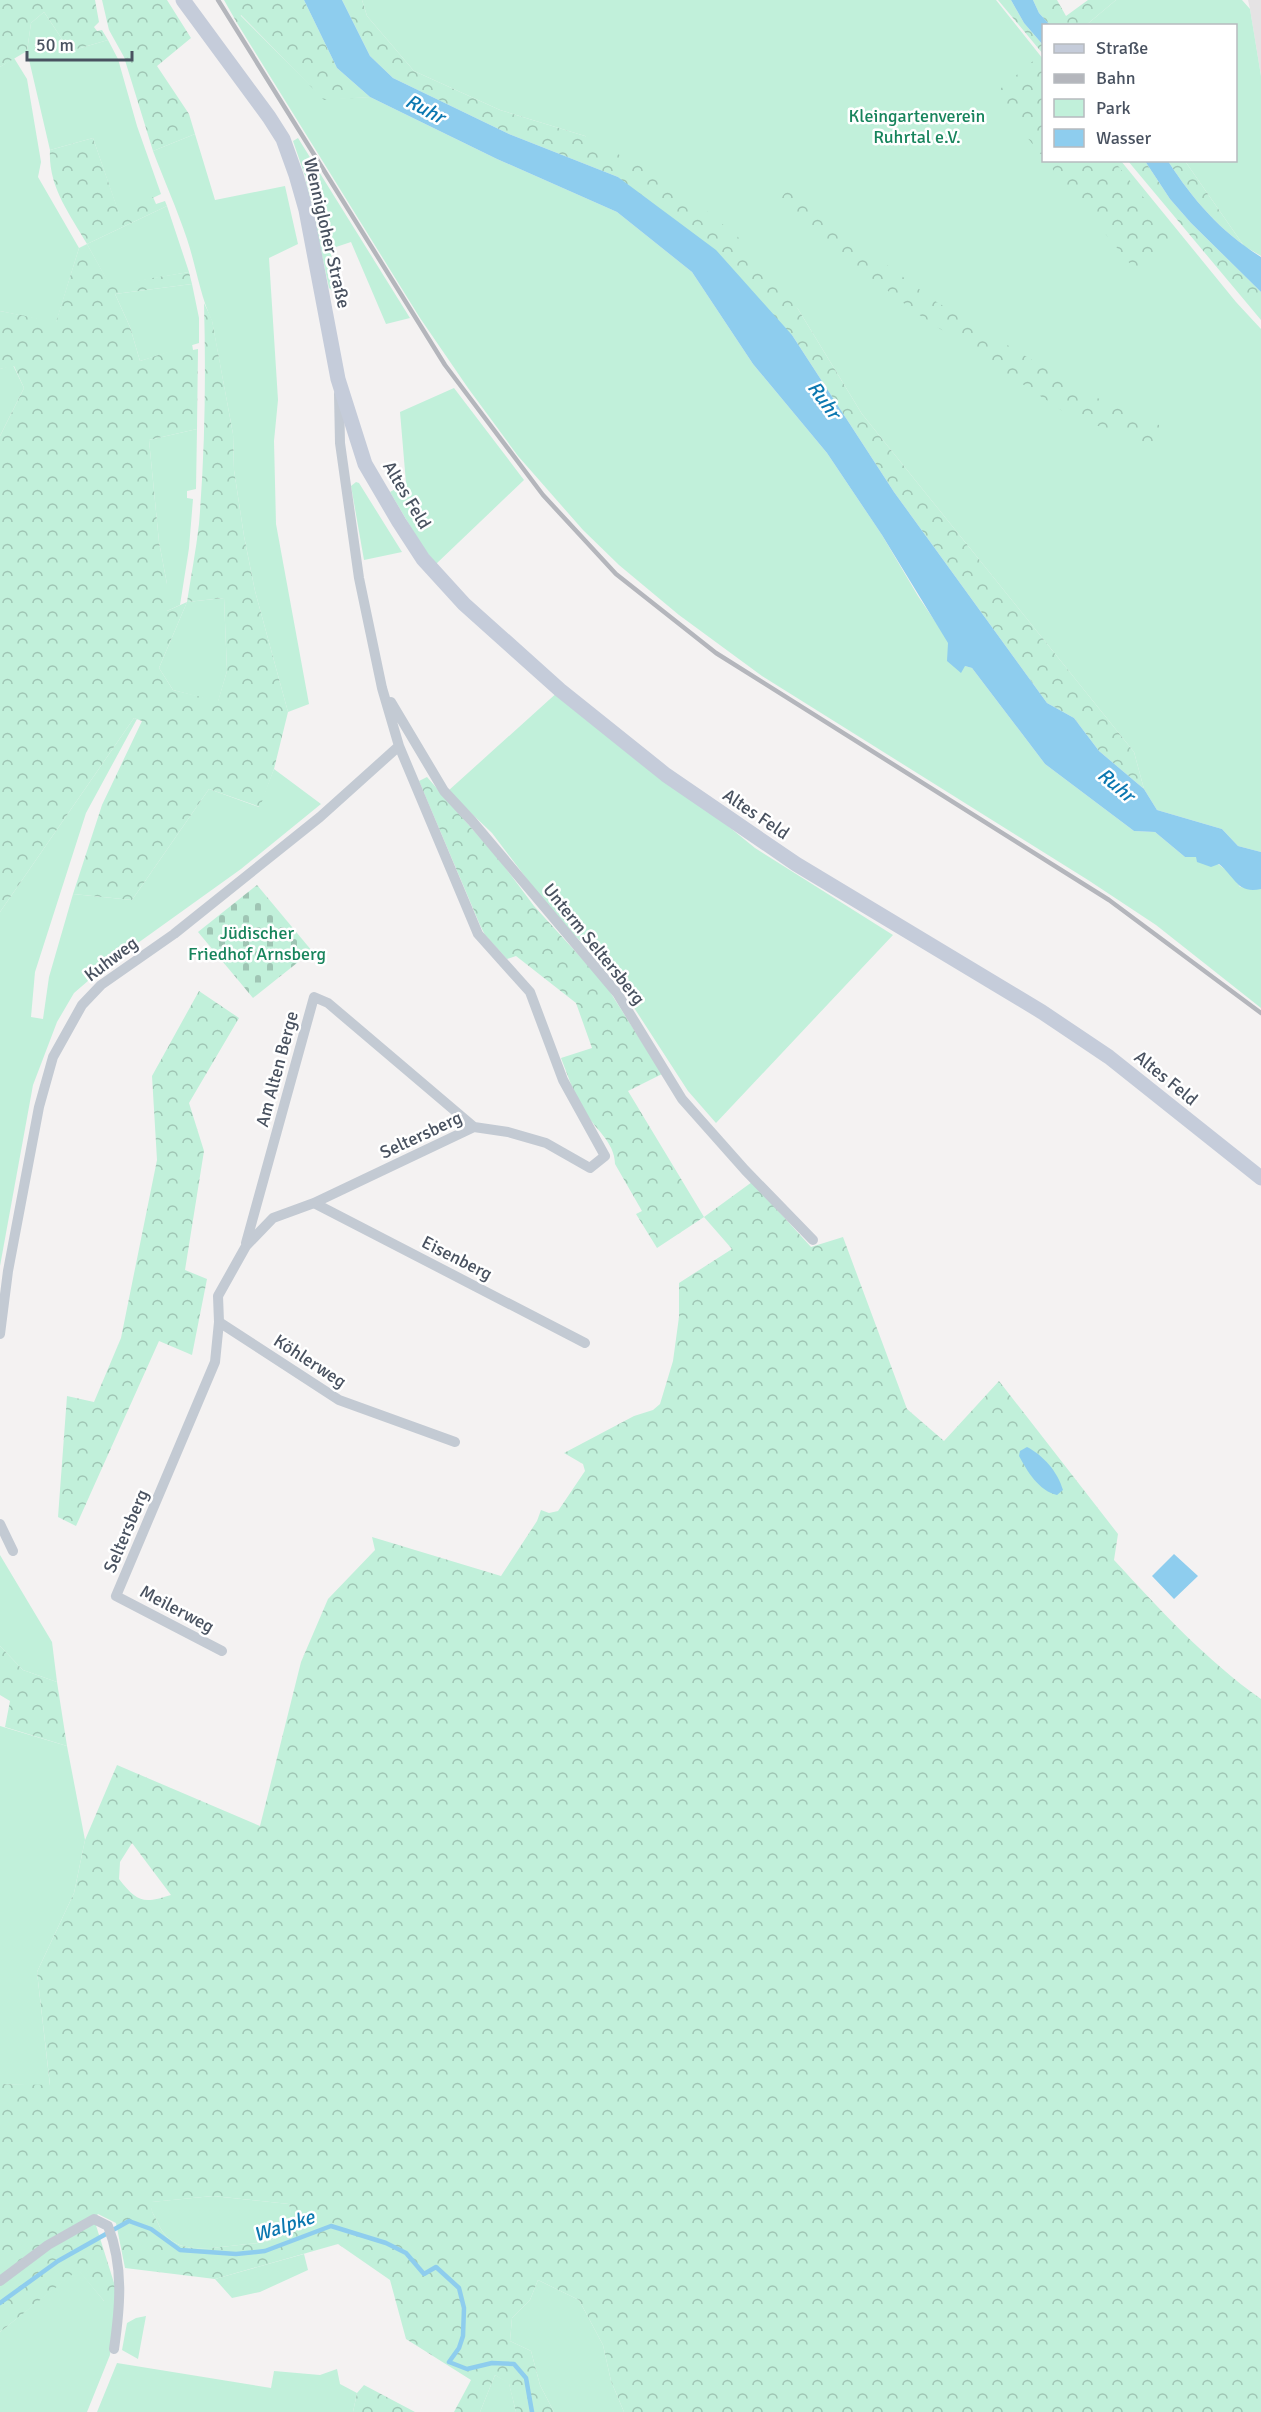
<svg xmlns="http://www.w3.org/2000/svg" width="1261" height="2412" font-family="Signika,sans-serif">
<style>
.education{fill:#e5e3e4}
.green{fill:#c1f0da}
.forest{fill:url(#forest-crowns);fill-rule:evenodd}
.cemetery{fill:url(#cemetery-stones)}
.water{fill:#8ecdee}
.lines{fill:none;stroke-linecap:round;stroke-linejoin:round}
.stream{stroke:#8ecdee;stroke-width:4.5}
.street{stroke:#c3cad3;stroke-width:10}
.secondary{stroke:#c5ccda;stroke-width:15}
.rail{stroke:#b4b6bc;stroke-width:4.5}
.labels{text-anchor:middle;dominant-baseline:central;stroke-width:5;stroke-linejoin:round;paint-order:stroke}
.park-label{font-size:18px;fill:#17845c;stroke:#fff}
.street-label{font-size:18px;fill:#495260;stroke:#fff}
.water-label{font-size:20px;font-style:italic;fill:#0b77b0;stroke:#fff}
</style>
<defs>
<pattern id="forest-crowns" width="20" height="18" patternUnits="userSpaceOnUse" patternTransform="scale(1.5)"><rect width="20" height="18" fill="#c1f0da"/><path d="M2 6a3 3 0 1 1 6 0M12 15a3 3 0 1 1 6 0" fill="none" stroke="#9fc5b4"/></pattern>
<pattern id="cemetery-stones" width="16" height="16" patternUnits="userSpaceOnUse" patternTransform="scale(1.5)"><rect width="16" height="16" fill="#c1f0da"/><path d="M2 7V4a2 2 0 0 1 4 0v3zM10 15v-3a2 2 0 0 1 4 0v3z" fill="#9fc5b4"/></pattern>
</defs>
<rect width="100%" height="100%" fill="#f4f2f2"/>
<!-- education -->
<path class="education" d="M1248,0h13v76l-11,-67z"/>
<!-- green -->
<path class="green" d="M362,0h634l47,59 1,101 77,1 115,141 25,27v523l-23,-6 -16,-17 -65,-19 -13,-21 -10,-37 -272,-338 -64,-105 -213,-173 -85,-26 -86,-39 -47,-55z
M1116,0h126l8,9 11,67v180l-17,-10 -59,-85 51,-1v-134h-151z
M44,12l26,39 38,-11 10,19 19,67 24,68 -42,20 -26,-76 -43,12 -23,-99 4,-28z
M240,15l84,84 46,-2 127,62 120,53 75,60 61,92 74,89 55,82 36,61 47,70 7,2 73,96 89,67 21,1 30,25h11l22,7 12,9 10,14 21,2v119l-105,-83 -68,-45 -326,-204 -83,-61 -60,-50 -36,-35 -65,-74 -50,-68 -48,-70 -183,-295z
M14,58l13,21 14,83 -3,15 41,71 -23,75 -56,-12v-244z
M195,134l20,66 70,-14 13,58 -29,14 9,142 -4,41 2,83 33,180 -21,8 -33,-121 -11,-55 -10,-66 -1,-36 -21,-113c-12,-26 -16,-55 -25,-82 -10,-30 -23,-59 -34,-88z
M298,138l112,180 -24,6 -35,-82 -21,7 8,41 -4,2 -5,-4 -24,-112 -12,-35z
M167,206l22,66 -79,14 -23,-42z
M192,284l7,34v25l-59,18 -10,-34 -15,-33z
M13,365l11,23 -24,48v-67z
M454,388l70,92 -88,84 -14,-18 -32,-54 16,-9 -6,-71z
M197,429l-1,60 -9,2v7l6,1 -4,49 -9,57 -13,6v-27l-8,-42 -10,-102z
M356,482l3,1 43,69 -38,8 -13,-74z
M224,598l3,73 -9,31 -45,-12 -14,-22 28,-66z
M560,690l195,158 138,87 -177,188 -28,-32 -81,-125 -35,-33 -33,-38 -47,-62 -44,-42z
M134,718l3,1 -51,94 -51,159 -4,45 12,2 6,-42 24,-83 59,6 77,-111 50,18 15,-38 47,35 -80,65 -138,99 -29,25 -17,29 -24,63 -33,181v-354z
M0,1555l52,87 5,40 -34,-12 -23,-24z
M0,1726l67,20 18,94 -11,53 -37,79 13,114 -50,-2z
M213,2196l76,8c2,9 5,18 -2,26 -12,14 -32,13 -48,15 -29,3 -67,12 -81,-22 -4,-9 -8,-11 -7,-21z
M304,2254l4,16 -48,22 -28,6 -17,-19z
M78,2269l26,32h12l-6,54 -23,57h-87v-80z
M538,2280l41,20 24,45 8,36 13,31h-70l-14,-27 -9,-34 -21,-10 2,-23 18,-18z
M146,2316l-8,43 -16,-9 5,-27 9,-5z
M117,2363l154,25 3,-17 46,4 17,-6 3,15 17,9 -4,19h-256z
M495,2375l14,8 7,29h-36z"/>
<!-- forest -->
<path class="forest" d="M0,0h95l4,22 -5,5 3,4 5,-1 6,10 -38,11 -26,-39 -13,11 -4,28 -27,16z
M102,0h65l24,38 -34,28 32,48 6,20 -42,17 -29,-94 -15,-27z
M224,0h80l33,68 33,29 -46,3 -83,-85 -4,8z
M342,0h20l5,16 47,55 86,39 85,26 93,51 61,51 59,71 64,105 272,338 10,37 -45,-38 -25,-33 -27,-15 -153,-211 -102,-157 -174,-158 -109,-43 -116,-56 -23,-22z
M998,0h13l13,23 19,22v9z
M1033,0h24l9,16 22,-16h28l-31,26 -35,-1 -11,-12z
M1033,61l10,12v84l-50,-62z
M93,138l26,75 34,-16 3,7 9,-3 2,5 -80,38 23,41 79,-13 3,12 -77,10 15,33 10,34 52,-17 1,6 5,-1 -1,80 -48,11 10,102 8,42v27l20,-9c4,-26 9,-52 12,-78 6,-73 7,-147 5,-221l8,17 21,114 1,36 10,66 11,55 33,121 -14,57 -14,38 -51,-18 -77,111 -59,-6 29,-89 40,-84 -8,-3 -134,194v-476l24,-48 -10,-22 -14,3v-58l56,11 23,-74 8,-4c-18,-31 -39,-58 -37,-94zM224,598l3,73 -9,30 -45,-11 -14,-22 28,-66z
M1046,161h68l61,75 -35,40z
M1128,161h17l25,38 21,24 70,69v28z
M1168,161h17l59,85 17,11c-40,-25 -68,-57 -93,-96z
M787,190l148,111 151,92 73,32v12l-10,7 -79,-28 -155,-104 -138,-108z
M427,777l74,85 33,44 71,78 57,90 -34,17 76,126 48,-35 59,65 32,-10 64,172 37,32 55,-60 119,153 -4,26c46,50 92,100 147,139v713h-637l-13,-31 -8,-36 -24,-45 -41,-20 -8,20 -18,18 -2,23 21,10 9,34 14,27h-38l-7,-28 -14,-9 -15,37h-26l17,-32 -65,-41 -16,-59 -52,-36 -123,35 -90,-11 -9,-45 -18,-9 -4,5 26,83 -16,-1 -26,-31 -78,62v-248l50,1 -13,-113 37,-79 11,-53 32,-75 143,61 41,-164 27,-63 47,-49 -3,-13 129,39 36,-55 4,-11 8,3 9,-2 27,-40 -2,-7 -19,-11 70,-37 19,-6 7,-6 13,-43 6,-44v-34l53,-34 -28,-32 -47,31 -21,-34 6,-3 -27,-47c0,-22 -21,-36 -31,-53 -10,-17 -16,-35 -23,-53l31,-10 -16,-45 -60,-47 -9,3 -22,-24 -5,-10 -61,-144zM132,1843l39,52c-28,9 -34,7 -52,-16l1,-17zM213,2196l76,8c2,10 4,19 -2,26 -12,14 -32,13 -48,15 -30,3 -67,12 -81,-22 -4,-9 -8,-11 -6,-21z
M199,991l40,27 -50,85 15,48 -19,119 22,9 -15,76 -33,-14 -83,185 -18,-9 9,-121 27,6 27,-64 36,-178 -5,-84z
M0,1646l23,24 34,12 10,64 -62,-19 5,-26 -10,-6z
M364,2385l51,27h-62l4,-19z"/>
<!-- cemetery -->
<path class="cemetery" d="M257,885l55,66 -59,47 -55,-66z"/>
<!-- water -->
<path class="water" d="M304,0h38l28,56 23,22 116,56 109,43 98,73 76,85 102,157 153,211 27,15 25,33 45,38 13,21 65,19 16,17 23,6v37c-24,5 -25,-11 -42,-25l-8,3 -14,-5 -1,-5h-11l-30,-25 -21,-1 -89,-67 -73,-96 -7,-2 -4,7 -14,-12 1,-18 -66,-108 -55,-82 -74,-89 -61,-92 -75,-60 -120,-53 -127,-62 -33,-29z
M1011,0h22l6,13 11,12 -6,1 -1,19 -19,-22z
M1145,161h23c25,39 53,71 93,96v35l-70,-69 -21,-24z
M1027,1447c16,8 31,25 36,43l-6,5c-18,-4 -30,-24 -38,-39l1,-5z
M1174,1554l24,22 -24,23 -22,-23z"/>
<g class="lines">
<!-- stream -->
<path class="stream" d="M0,2303l58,-42 71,-40 22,8 29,21 56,4 29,-3 66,-25 55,17 20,10 18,21 12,-7 23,21 5,20 -1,28 -4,12 -10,14 18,7 25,-6 22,1 12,14 6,34"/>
<!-- street -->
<path class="street" d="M391,702l53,89 28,30 145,172 65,106 63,71 68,70
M314,1203l271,140
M246,1243l68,-246 14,6 146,124
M219,1322l120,78 116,42
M0,1334l8,-63 31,-164 14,-50 29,-52 19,-20 73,-51 146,-117 79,-71
M0,1524l13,27
M222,1651l-106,-55 99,-234 4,-40 -1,-26 28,-50 27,-28 41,-15 160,-76 34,5 38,11 44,25 15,-12 -42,-76 -33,-88 -52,-58 -79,-188 -17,-58 -23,-110 -19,-135 -1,-49
M0,2281l48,-36 46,-26 14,7c16,41 12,81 6,123"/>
<!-- secondary -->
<path class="secondary" d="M183,0l86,117 14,22 13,36 10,35 32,169 27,85 34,58 24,37 41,45 96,86 106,85 130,89 246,148 67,45 152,121"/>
<!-- rail -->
<path class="rail" d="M218,0l227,365 98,130 73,79 100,79 393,247 152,113"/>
</g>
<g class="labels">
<!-- park labels -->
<g class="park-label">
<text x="917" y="116">Kleingartenverein<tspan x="917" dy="21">Ruhrtal e.V.</tspan></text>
<text x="257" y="933">Jüdischer<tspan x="257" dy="21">Friedhof Arnsberg</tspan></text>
</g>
<!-- street labels -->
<g class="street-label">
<text transform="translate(327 233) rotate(77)">Wennigloher Straße</text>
<text transform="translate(407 495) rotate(59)">Altes Feld</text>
<text transform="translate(756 814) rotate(34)">Altes Feld</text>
<text transform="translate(594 944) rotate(51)">Unterm Seltersberg</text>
<text transform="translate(111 959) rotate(-37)">Kuhweg</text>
<text transform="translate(277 1069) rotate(-75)">Am Alten Berge</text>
<text transform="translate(1166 1078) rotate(39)">Altes Feld</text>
<text transform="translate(421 1135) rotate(-25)">Seltersberg</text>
<text transform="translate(457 1258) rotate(27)">Eisenberg</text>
<text transform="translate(310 1361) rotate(33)">Köhlerweg</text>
<text transform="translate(126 1531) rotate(-67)">Seltersberg</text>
<text transform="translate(177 1609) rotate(28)">Meilerweg</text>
</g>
<!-- water labels -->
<g class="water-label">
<text transform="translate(425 109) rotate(28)">Ruhr</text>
<text transform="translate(824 400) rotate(54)">Ruhr</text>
<text transform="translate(1116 785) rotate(40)">Ruhr</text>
<text transform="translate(284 2226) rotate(-18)">Walpke</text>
</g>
</g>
<!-- legend -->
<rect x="1042" y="24" width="195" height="138" fill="#ffffff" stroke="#b6babf" stroke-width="1.5"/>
<rect x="1054" y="44" width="30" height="9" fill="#c5ccda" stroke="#b6babf" stroke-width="1.5"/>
<text x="1096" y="54" font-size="18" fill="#495260">Straße</text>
<rect x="1054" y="74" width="30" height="9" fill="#b4b6bc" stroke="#b6babf" stroke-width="1.5"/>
<text x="1096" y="84" font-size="18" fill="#495260">Bahn</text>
<rect x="1054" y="99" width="30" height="18" fill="#c1f0da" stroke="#b6babf" stroke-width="1.5"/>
<text x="1096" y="114" font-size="18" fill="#495260">Park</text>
<rect x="1054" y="129" width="30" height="18" fill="#8ecdee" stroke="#b6babf" stroke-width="1.5"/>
<text x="1096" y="144" font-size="18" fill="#495260">Wasser</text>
<!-- scale -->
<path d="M27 51v9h105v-9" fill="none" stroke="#495260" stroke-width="3"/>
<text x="36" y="51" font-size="18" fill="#495260" stroke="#ffffff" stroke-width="4.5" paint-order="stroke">50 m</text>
</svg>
